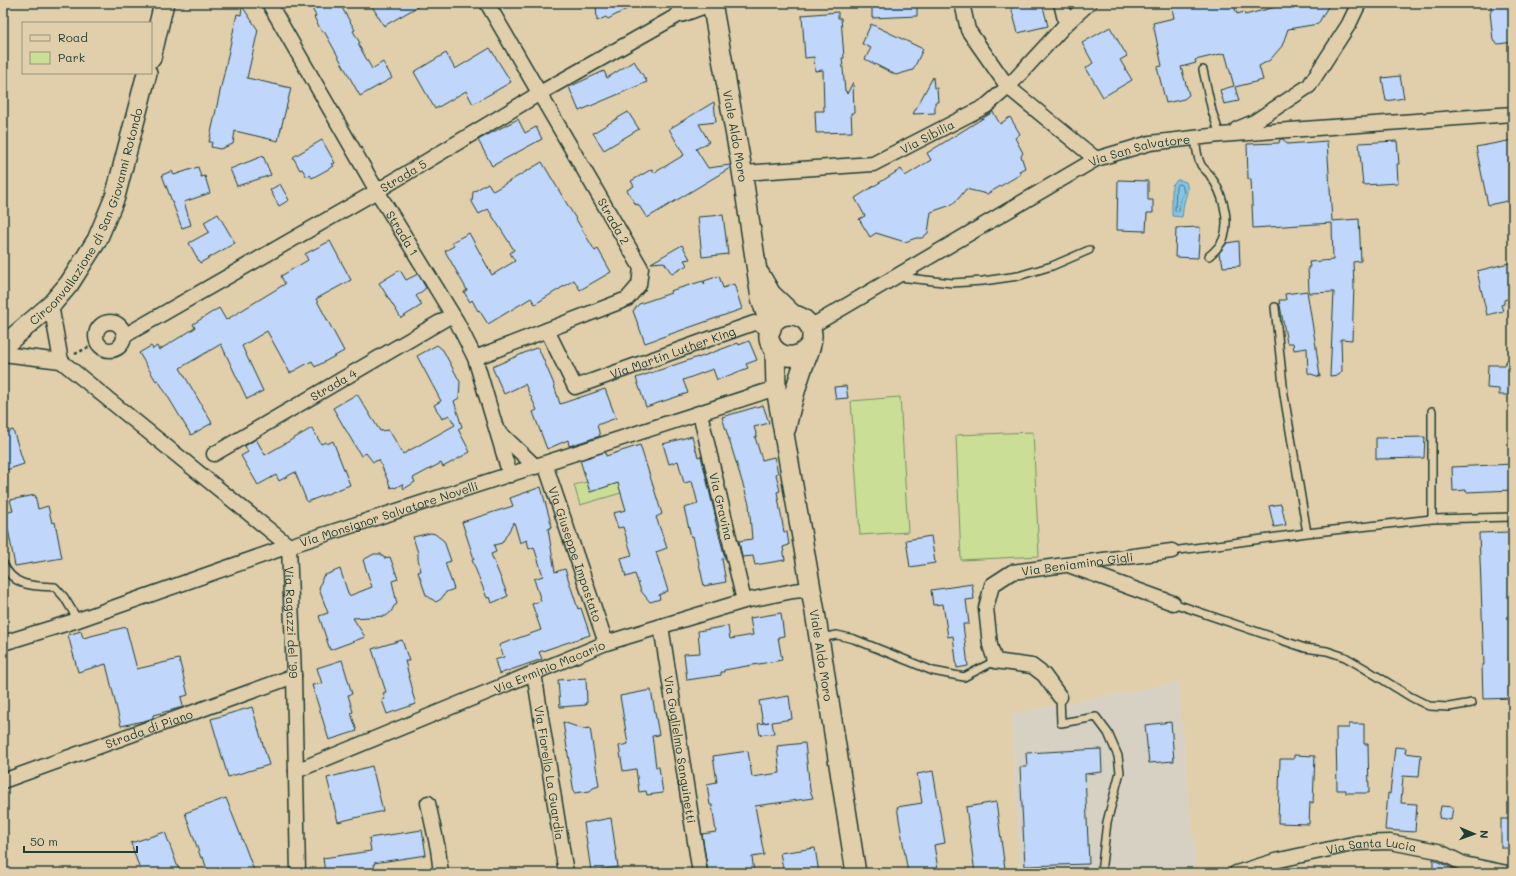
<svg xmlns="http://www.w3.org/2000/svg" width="1516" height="876" font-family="Mali,sans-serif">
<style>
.built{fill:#d7d1c4}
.green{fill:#cadf95;stroke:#748e64}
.water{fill:#85c4e5;stroke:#5c8e9e}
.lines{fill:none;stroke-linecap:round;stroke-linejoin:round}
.shore{stroke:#48737b;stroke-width:1}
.building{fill:#c0d6fb;stroke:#1f3d34}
.service-casing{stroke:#1f3d34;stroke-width:10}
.minor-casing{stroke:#1f3d34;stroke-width:17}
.tertiary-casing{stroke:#1f3d34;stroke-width:20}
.secondary-casing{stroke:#1f3d34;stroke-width:22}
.path{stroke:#1f3d34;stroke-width:2.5;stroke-dasharray:3 3;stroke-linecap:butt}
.service{stroke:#e1cfac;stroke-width:7}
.minor{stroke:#e1cfac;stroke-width:14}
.tertiary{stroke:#e1cfac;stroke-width:17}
.secondary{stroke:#e1cfac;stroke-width:19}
.labels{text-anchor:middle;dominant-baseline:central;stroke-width:3.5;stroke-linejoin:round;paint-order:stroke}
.street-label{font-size:12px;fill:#1f3d34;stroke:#e1cfac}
</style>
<rect width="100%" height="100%" fill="#e1cfac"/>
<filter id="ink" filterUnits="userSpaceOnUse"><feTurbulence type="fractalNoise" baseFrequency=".025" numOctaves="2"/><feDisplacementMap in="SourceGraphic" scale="8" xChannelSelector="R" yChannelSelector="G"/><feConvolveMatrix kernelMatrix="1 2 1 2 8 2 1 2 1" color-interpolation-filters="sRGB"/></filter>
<g filter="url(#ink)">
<!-- built -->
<path class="built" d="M1178,682l19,188 -42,3h-135l-9,-159z"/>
<!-- green -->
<path class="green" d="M900,397l8,135 -48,3 -9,-134z
M1033,432l6,124 -78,4 -5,-125z
M587,482l3,10 28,-9 3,10 -41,12 -6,-20z"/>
<!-- water -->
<path class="water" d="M1177,180h3l6,2c3,9 0,12 -2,21 -1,4 -1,9 -2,14l-10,-1v-31z"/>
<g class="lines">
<!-- shore -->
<path class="shore" d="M1178,184l4,1 2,7 -4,9 -1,10 -2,1 -2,-2 1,-23z"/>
</g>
<!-- building -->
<path class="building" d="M309,3h30l16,27 -2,1 7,12 -2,1 14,25 11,-7 9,16 -32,18 -36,-65 -2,1 -8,-15 2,-1z
M370,3h54l-40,23z
M596,3h42l-30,16 -2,-2 -9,4z
M872,3h45v13l-45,2z
M1010,3h32l6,23 -30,7z
M1171,3h62l4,11 7,-2 1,3 38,-10v-2h47l-12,21 -30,5 -6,17 -12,14 -11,6 4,14 -28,7 4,14 -15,3 -4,-14 14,-4 -9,-33 -30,7 1,3 -15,4 8,28 -5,4 -18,4 -9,-36 5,-1 -9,-43 21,-5z
M1491,3h22v39l-15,2 -5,-4 -3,-28h1z
M242,6l16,24 -11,48 44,10 -13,53 -43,-10 -2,13 -13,5 -9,-2 1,-5h-3l28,-128 4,1z
M838,12v6h3l3,40h-2l3,33h1l1,3 6,-12 1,31h-3l1,19 -36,1 -1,-22h9l-1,-41 -8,1 -1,-14 -9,1 -3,-43z
M871,24l52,25 -10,21 -17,5 -31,-16 6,-11 -9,-4z
M1110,27l17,29 -7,4 12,20 -29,17 -17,-29 7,-5 -11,-20z
M490,48l21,34 -38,22 -7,-13 -31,18 -21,-37 32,-19 9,16z
M634,61l13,21 -68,29 -10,-24 35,-16 3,7z
M1400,76l4,22 -18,3 -4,-23z
M933,77l1,11h3l1,14h-3v11l-22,1z
M714,102l2,20 -17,2 10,18 -13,7 12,19 22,-3v3l-83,50 -9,-14 -2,1 -9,-15 7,-4 -3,-5 21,-12 2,4 30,-18 -15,-26z
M628,112l11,17 -35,21 -11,-17z
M993,112l7,12 10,-7 10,17 -5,4 8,15 -2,3 4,12 -6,3 2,3 -34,20 -21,-5 -7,9 -8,7 -20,7 -3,21 -6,5h-6l-11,4 -29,-9 -6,4 -11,-18 6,-3 -10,-18 46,-29 4,7 26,-16 -4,-7z
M518,119l7,14 11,-6 6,12 -50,27 -14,-26z
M1280,139h3l4,5 40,-3 5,80 27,-2 2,42 -8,1 1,24 -2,54 -11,-1 1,32 -3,4 -9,1 4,-84 -25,1 -1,-26h2l-1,-5 24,-2 -1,-37 -79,5 -2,-49h-3l-1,-35 32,-1z
M322,140l13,23 -3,1 2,2 -22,12 -2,-3 -3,2 -5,-8 -2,1 -7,-13z
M1513,140v44h-4l3,16 -24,5 -12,-58z
M1397,141l2,23h-2l1,19 -35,2 -4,-42z
M263,156l8,19 -34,11 -7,-17z
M542,162l53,89 3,-2 13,23 -31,18 -6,-10 -39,24 -4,-6 -43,26 -9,-14 -1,1 -6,-11 -2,2 -6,-10 3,-2 -22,-39 9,-5 -2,-4 17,-9 23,42 23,-14 -5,-8 4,-3 -26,-41 -9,5 -7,-12 1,-10 15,-9 5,8z
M198,167l3,10 4,-1 5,17 -26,9 7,23 -9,3 -20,-53 10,-4 2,4z
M1118,180l30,1v19h5v13h-6l-1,18 -29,-1z
M280,184l9,16 -10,6 -9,-16z
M218,214l17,29 -35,20 -11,-20 20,-11 -5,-10z
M723,215l5,39 -26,3 -4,-40z
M1200,227l-2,31 -23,-1 1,-29z
M330,241l21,39 -35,19 28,52 -29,16 -3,-6 -22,12 -23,-42 -25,15 21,45 -16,8 -26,-55 -41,24 32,55 -21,12 -33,-55 -2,1 -17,-28 12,-7 2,3 4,-3 2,4 36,-22 -2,-4 26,-16 7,12 59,-36 -4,-8 27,-16 -3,-6z
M1239,241l1,25 -17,1 -1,-7 -2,-1 -1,-6 8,-10z
M682,245l8,14 -6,1 3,5 -15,9 -8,-12 -13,1z
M1513,262v29l-4,1 1,6 -6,2v4l-3,1 2,6 -16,4 -10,-44z
M400,270l6,10 12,-6 8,14 -10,8 6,9 -21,13 -22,-35z
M719,276l4,12 11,-4 8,25 -97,34 -12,-32 6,-7 32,-11 -1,-2 33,-10 2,4 -1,-4z
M1307,291l9,56 4,30 -12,-4 -1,-25 -13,2 -1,-7h-6l-8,-43h7l-1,-6z
M749,341l8,19 -11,4 2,4 -31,12 -4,-11 -30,11 5,13 -42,14 -10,-29 62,-21v1l40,-15 1,2z
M437,345l6,5 17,32 -1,16 -5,3 8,26 -4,2 12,23 -27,15 -2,-4 -28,15 2,4 -11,7 -2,-5 -7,4 -1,-1 -3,1 -12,-28 -6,2 -7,-9 -5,3 -28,-48 24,-14 23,37 9,-1 14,24 52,-29 -6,-10 -7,4 -8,-14 7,-4 -24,-45z
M538,347l15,35 7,22 45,-15 11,29 -19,7 3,11 -31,10 -1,-6 -21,9 -14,-37 4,-2 -12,-26 -21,10 -12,-27z
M1513,351v44h-14v-6l-12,-1 1,-23h16z
M846,386l2,12 -12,1 -2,-12z
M763,405l6,18 -15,4 3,9 -2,1 7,23 12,-3 4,16 -2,1 4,17 -3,1 7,40h3l2,13 -6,2 2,13 -30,5 -2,-9 -11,1 -3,-16 13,-2 -3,-35 -27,-87z
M312,428l9,16 5,-2 1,2 6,-3 17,44 -43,17 -12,-30 -16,9 -3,-6 -18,10 -17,-29 7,-4 -3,-6 11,-7 9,16z
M13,430l11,34 -21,7v-38z
M692,436l6,21 3,-1 15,63h-1l10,39 -3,1 4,23 -22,4 -11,-50 -2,1 -7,-29 14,-4 -6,-23 -8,2 -6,-22 -9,3 -6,-20z
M1425,437l-1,21 -48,1v-21z
M640,445l22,69 -6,3 11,31 -11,4 12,39 -9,4 1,4 -10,3 -9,-11 -6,-17 -9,3 -5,-19 11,-3 -9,-28 -5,1 -5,-15 13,-3 -8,-27 -28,9 -10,-32 25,-8 1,4z
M1513,464v26l-47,2v-2l-13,1 -1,-24z
M541,487l11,40 -4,2 7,43 10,-3 13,40 3,-1 9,27 -51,17 3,7 -43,15 -4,-14 9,-3 -5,-12 42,-15 -9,-26 9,-3 -7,-22 9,-3 -9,-29 -5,2 -2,-9 -7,3 -6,-21 -12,21 -8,2 2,7 -5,2 17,42 -16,7 -2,-6 -3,1 -15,-38 2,-1 -12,-37 51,-16 -3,-8z
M35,495l3,14 10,-3 4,17 3,-1 7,36 -47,8 -10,-53 8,-2 -3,-11z
M1281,504l5,21 -12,2 -5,-21z
M1509,532l4,109v57l-30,1 -1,-34h2l-5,-132z
M431,533l4,1 9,7 7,20 -6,2 9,26 -8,3 -5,7 -5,3 -10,-7 -8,-23 3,-1 -3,-12v-6l-5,-16z
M931,536l4,27 -25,4 -4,-27z
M374,554h7l3,4 6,-1 8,22 -6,2 5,23 -3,2 -3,6 -5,4 -33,2 12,19 -35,13 -11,-34 9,-3 -9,-24 4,-13 17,-7 9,27 23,-9 -9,-27z
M972,584l2,15 -8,1 3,24h-6l5,42 -11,2 -4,-32 -5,1 -5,-33 -10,1 -2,-15z
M781,613l3,23 -6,1 4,23 -58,10v2h-3v3l-34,5 -3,-26 16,-1 -2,-22 30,-5 2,13 23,-4 -3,-17z
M126,627l11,42 42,-10 9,36 -7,2 2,10 -30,8v3l-6,2 -26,6 -15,-62 -28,8 -10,-37 13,-4 2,7z
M402,640l7,21h-4l8,30 -1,1 4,12 -29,10 -5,-14 3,-1 -2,-6 3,-1 -14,-43z
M342,660l10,34 -4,1 5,17 -2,1 6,18 -28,9 -17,-55 10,-1 -5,-16z
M586,678l1,25h-2l1,2 -26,2 -2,-27z
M651,690l8,45 -7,1 4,31h3l4,26 -16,2 -1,-4 -7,1 -3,-23 -13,2 -4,-25 9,-2 -8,-48z
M789,696l3,23 -20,3 2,11 -14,2 -2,-11 11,-2 -6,1 -4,-22z
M252,707l17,58 -41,12 -17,-58z
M563,722l20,7 7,-1 9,58 -6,2 -3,3 -16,2z
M1171,722l3,39 -25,2 -4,-38z
M1349,724h15v20h4l1,49h-23v-3h-9l-1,-62h13z
M805,743l5,47 3,8 -58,8 9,49 -12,2 2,16h-28l-1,-4 -17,3 -6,-38 14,-2 -4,-27h-2l-3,-21 10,-2 -4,-26 35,-5 4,26 28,-4 -3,-27z
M1395,747l11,1 -1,5 16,2 -2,22 -16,-1 -2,27 16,1 -2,28 -30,-2 3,-37 2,1z
M1101,749l1,23 -17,2 4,90 -64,2 -5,-99h7l-1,-14z
M1294,755l21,1 -2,47 -3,-1 -1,22 -31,-1 2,-64h14z
M372,766l11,45 -45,11 -11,-44z
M933,771l12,72 -11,2 4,24 -30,4 -11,-66 25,-4 -5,-29z
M226,798l18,46 11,29h-47l-5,-16 -2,1 -16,-45z
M996,802l9,67 -30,4 -9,-66z
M1441,806l12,1 -2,13 -12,-2z
M611,818l7,49 -27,4 -7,-48z
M1501,819h12v29h-12z
M422,830l4,25 -52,8 1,10h-50l-2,-15 48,-7 -2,-13z
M165,832l15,41h-39l-10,-30z
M815,848l4,25h-35l-4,-20z
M1433,859l27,13 6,1h-33z"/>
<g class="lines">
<!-- service casing -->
<g class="service-casing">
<path id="service" d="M1203,70l9,41 8,24
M1195,138c1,9 2,19 6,27 3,5 8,7 10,12 11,15 19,41 13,60 -2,7 -9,14 -15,19
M899,277l53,6 31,-2 35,-5 34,-10 37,-16
M1275,307l9,88 23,138
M1432,519v-108
M1172,551l135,-18 125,-14 81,-2
M3,563c10,24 30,23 52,24l9,10 14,23
M1173,603l132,45 22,3 18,6 19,11 47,29 18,9 20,1 23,-4
M819,638l18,-3 17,4 79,32 31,6 31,-16
M1060,697l1,26 35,-6 12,16 10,23 2,16 -13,50 -6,51"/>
</g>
<!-- minor casing -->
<g class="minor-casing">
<g id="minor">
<path id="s1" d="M269,3l108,188 80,131 18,36 35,117"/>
<path d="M962,3l6,27 40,57 88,72"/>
<path d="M1061,3l5,21"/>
<path d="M1237,129l17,-7 55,-36 40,-62 10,-21"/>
<path id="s2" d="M743,173l130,-9 113,-58 22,-19 58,-63 23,-21"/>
<path d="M51,305l10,56"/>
<circle cx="110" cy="336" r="14"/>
<path id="s3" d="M810,327l286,-168 54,-16 70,-8 293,-21"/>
<path id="s4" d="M547,330l28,57 179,-64 16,5"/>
<path id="s5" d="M124,336l253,-145 163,-98 142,-80 -6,-10"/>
<path d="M3,354l58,7"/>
<path d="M475,358l152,-59 12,-14 2,-17 -154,-265"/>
<path id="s6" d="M61,361l228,185 5,130 4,197"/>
<path id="s7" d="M700,413l44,188"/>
<path d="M497,430l39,37"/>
<path id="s8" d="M214,454l238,-139"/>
<path id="s9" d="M545,464l61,179"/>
<path d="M1071,566l102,37"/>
<path id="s10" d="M661,626l39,247"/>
<path id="s11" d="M3,643l75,-23 211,-74 487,-158"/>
<path id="s12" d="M534,673l32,200"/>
<path id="s13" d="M1060,697l-16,-22 -12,-9 -37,-5 -5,-16 -4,-37 6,-23 20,-13 160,-21"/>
<path id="s14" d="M296,771l310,-128 138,-42 49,-10 18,-2"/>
<path id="s15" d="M3,781l291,-105"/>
<path d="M428,803l10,46 3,24"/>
<path id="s16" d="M1236,873l39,-12 82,-18 33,-1 48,9 26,13 43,9"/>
</g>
</g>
<!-- tertiary casing -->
<g class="tertiary-casing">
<path id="tertiary" d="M682,13l27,-10"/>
</g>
<!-- secondary casing -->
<g class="secondary-casing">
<g id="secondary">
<path id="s17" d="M712,3l29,161 20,134 10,31"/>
<path d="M151,58l13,-55"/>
<path d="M760,275l11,19 21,20"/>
<path id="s18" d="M3,346l48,-41 18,-21 28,-44 18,-43 32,-124"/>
<path id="s19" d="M775,350l1,38 39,224 41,261"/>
<path d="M786,428c4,-19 9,-38 15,-56 4,-12 12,-26 11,-38 -1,-12 -12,-20 -23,-19 -6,0 -12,3 -16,8 -16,24 19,48 37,22"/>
</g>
</g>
<!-- path -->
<path class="path" d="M75,354l22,-11"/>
<!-- service -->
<use href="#service" class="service"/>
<!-- minor -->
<use href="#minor" class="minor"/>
<!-- tertiary -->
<use href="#tertiary" class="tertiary"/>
<!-- secondary -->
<use href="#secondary" class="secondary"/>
</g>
</g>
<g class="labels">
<!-- street labels -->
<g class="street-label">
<text stroke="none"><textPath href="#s17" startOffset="135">Viale Aldo Moro</textPath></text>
<text stroke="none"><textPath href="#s2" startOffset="191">Via Sibilia</textPath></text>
<text stroke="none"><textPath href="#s3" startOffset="376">Via San Salvatore</textPath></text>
<text stroke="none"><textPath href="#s5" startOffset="322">Strada 5</textPath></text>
<text stroke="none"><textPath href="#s18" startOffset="159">Circonvallazione di San Giovanni Rotondo</textPath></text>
<text transform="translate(614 221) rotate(60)">Strada 2</text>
<text stroke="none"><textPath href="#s1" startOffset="266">Strada 1</textPath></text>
<text stroke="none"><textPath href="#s4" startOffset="167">Via Martin Luther King</textPath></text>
<text stroke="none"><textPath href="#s8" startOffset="138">Strada 4</textPath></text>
<text stroke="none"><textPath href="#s7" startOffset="96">Via Gravina</textPath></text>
<text stroke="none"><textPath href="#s11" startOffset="407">Via Monsignor Salvatore Novelli</textPath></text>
<text stroke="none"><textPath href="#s9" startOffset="95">Via Giuseppe Impastato</textPath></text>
<text stroke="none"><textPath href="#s13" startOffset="247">Via Beniamino Gigli</textPath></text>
<text stroke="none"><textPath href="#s6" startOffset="370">Via Ragazzi del '99</textPath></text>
<text stroke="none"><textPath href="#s19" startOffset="309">Viale Aldo Moro</textPath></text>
<text stroke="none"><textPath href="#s14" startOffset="274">Via Erminio Macario</textPath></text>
<text stroke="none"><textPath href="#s15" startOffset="155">Strada di Piano</textPath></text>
<text stroke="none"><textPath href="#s10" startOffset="125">Via Guglielmo Sanguinetti</textPath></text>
<text stroke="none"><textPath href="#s12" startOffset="101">Via Fiorello La Guardia</textPath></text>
<text stroke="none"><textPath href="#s16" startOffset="139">Via Santa Lucia</textPath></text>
</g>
</g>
<!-- margin -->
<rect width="1516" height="876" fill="none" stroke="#e1cfac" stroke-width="16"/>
<rect x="8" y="8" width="1500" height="860" fill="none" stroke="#1f3d34" stroke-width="1.5" filter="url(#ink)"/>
<!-- legend -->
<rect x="22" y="22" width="130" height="52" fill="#e1cfac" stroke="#93957c"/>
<rect x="30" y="35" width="20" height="6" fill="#e1cfac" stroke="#93957c"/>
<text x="58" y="42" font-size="12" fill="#1f3d34">Road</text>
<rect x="30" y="52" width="20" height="12" fill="#cadf95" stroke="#93957c"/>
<text x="58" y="62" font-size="12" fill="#1f3d34">Park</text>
<!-- north arrow -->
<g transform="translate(1474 834) rotate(92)" stroke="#e1cfac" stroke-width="3" paint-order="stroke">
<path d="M0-3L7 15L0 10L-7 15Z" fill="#1f3d34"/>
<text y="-6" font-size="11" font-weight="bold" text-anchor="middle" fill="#1f3d34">N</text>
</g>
<!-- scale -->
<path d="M24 846v6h113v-6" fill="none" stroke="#1f3d34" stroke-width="2"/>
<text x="30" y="846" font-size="12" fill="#1f3d34" stroke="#e1cfac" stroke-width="3" paint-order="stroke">50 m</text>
</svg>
